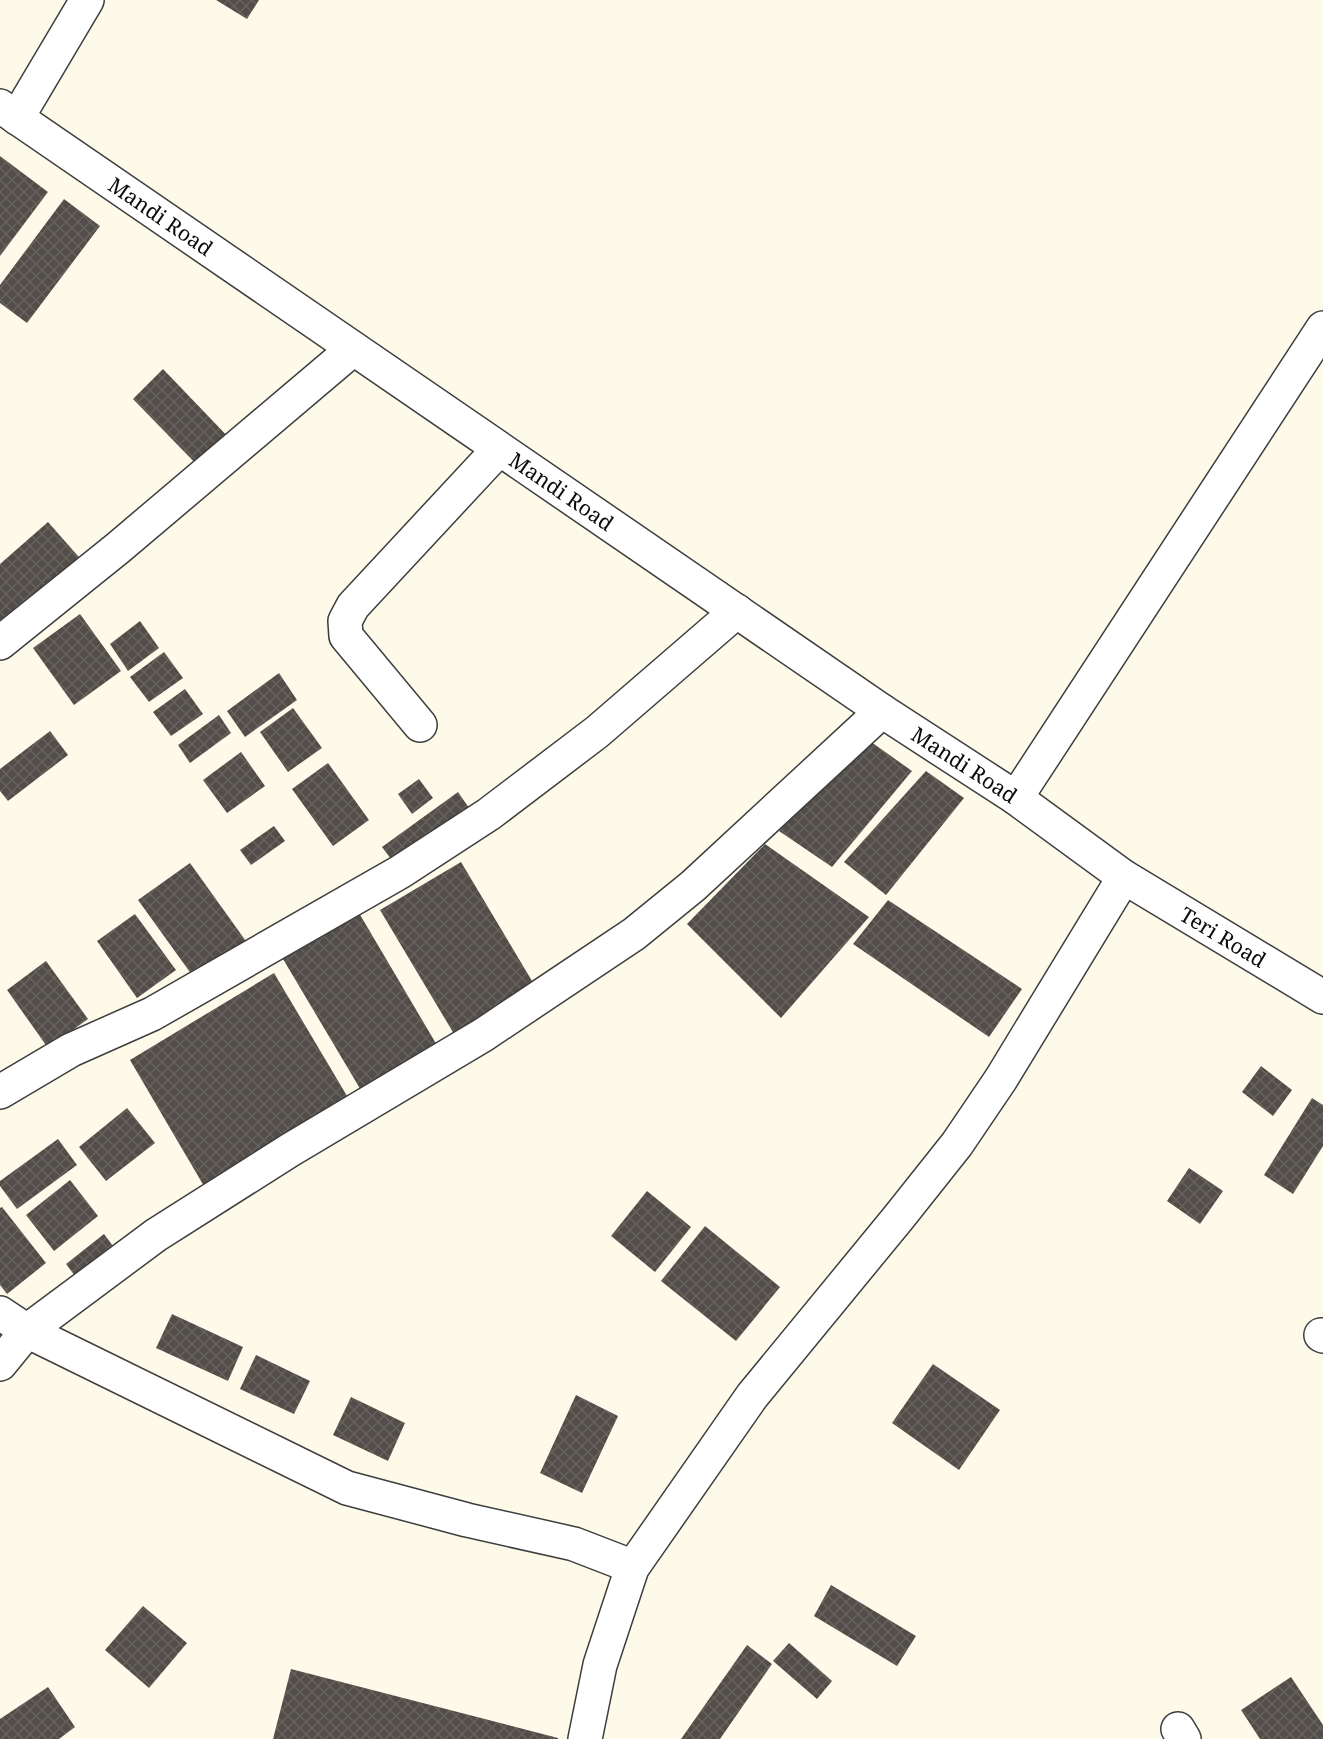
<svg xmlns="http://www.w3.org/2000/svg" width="1323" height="1739" font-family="'Noto Serif',serif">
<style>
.building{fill:url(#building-cross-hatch)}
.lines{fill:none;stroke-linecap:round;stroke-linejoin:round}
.minor-casing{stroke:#3e3e3e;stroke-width:36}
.minor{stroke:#fff;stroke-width:33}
.labels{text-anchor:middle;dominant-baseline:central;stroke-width:6;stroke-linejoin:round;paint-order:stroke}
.street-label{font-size:21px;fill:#0b0b0b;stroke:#fff}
</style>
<defs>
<pattern id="building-cross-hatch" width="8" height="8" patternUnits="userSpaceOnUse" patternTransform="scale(1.5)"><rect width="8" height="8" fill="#524d48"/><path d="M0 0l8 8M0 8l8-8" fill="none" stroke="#66625e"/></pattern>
</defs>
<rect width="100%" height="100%" fill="#fdfaea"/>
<!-- building -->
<path class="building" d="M216,0h43l-12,19z
M0,156l48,36 -48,64z
M64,199l36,27 -73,97 -27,-20v-18z
M163,369l70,73 -30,29 -70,-72z
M48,522l37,42 -85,62v-62z
M80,614l41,57 -47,34 -41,-57z
M140,621l19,27 -31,23 -18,-27z
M164,652l19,26 -34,24 -19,-25z
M279,673l18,27 -52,37 -18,-26z
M185,689l18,25 -32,22 -18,-24z
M293,708l29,40 -34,24 -28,-40z
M219,715l12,18 -41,30 -12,-18z
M50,731l18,24 -60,46 -8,-10v-22z
M867,739l45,32 -80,96 -53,-36z
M241,752l24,34 -38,27 -24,-33z
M328,763l41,57 -36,26 -41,-57z
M926,771l38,27 -78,97 -42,-33z
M419,779l14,19 -21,16 -14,-20z
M458,792l16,23 -77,52 -15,-20z
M274,826l11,15 -34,24 -11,-15z
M765,844l104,73 -88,101 -94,-94z
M461,862l80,134 -81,48 -80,-134z
M190,863l58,81 -51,38 -59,-82z
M888,900l134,89 -33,48 -136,-93z
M359,913l82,139 -76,45 -82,-138z
M135,914l41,56 -39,28 -40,-57z
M46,961l42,58 -40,29 -41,-58z
M274,973l79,133 -145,87 -78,-133z
M1261,1066l31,24 -19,26 -31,-24z
M1312,1098l11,7v41l-30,48 -29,-19z
M127,1108l28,35 -49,38 -27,-34z
M58,1139l19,26 -60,44 -17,-23v-5z
M1189,1168l34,23 -23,33 -33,-23z
M70,1180l28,36 -44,35 -28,-36z
M647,1191l44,36 -36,45 -44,-36z
M2,1207l44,56 -39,31 -7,-9v-77z
M705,1226l75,61 -44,54 -75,-60z
M104,1234l15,20 -38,30 -15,-20z
M172,1314l71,33 -15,34 -72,-33z
M256,1355l54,26 -16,33 -54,-25z
M933,1364l67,46 -41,60 -67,-47z
M576,1395l42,21 -36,77 -42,-20z
M351,1397l54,26 -17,38 -55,-26z
M831,1585l85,51 -19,30 -83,-50z
M143,1606l44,37 -38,45 -44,-38z
M789,1643l43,38 -15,18 -44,-38z
M747,1645l25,19 -52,75h-39z
M291,1669l267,69v1h-285z
M1291,1677l32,48v14h-63l-19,-29z
M48,1687l27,40 -16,12h-59v-20z"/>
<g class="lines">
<!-- minor casing -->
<g class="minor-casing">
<g id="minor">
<path id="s1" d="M0,106l882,605 134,87 108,79 199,120"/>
<path d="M17,118l70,-118"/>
<path d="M0,643l118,-95 235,-199"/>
<path d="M420,725l-74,-89 -1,-15 8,-15 146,-157"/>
<path d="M1016,798l307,-470"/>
<path d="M0,1092l71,-42 81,-36 248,-142 89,-58 108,-82 140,-121"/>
<path d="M0,1313l27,18 320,157 120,32 107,24 57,22 1,2"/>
<path d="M1321,1335l2,1"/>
<path d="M0,1364l27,-33 129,-96 134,-85 193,-115 151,-101 59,-48 189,-175"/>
<path d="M1178,1729l6,10"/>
<path d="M585,1739l15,-74 32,-97 120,-172 147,-179 58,-73 44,-65 123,-202"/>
</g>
</g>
<!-- minor -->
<use href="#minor" class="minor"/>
</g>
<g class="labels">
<!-- street labels -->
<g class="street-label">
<text stroke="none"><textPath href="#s1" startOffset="195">Mandi Road</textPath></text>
<text stroke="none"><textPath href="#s1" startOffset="681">Mandi Road</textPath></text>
<text stroke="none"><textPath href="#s1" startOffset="1168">Mandi Road</textPath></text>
<text stroke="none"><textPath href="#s1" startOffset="1479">Teri Road</textPath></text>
</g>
</g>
</svg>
